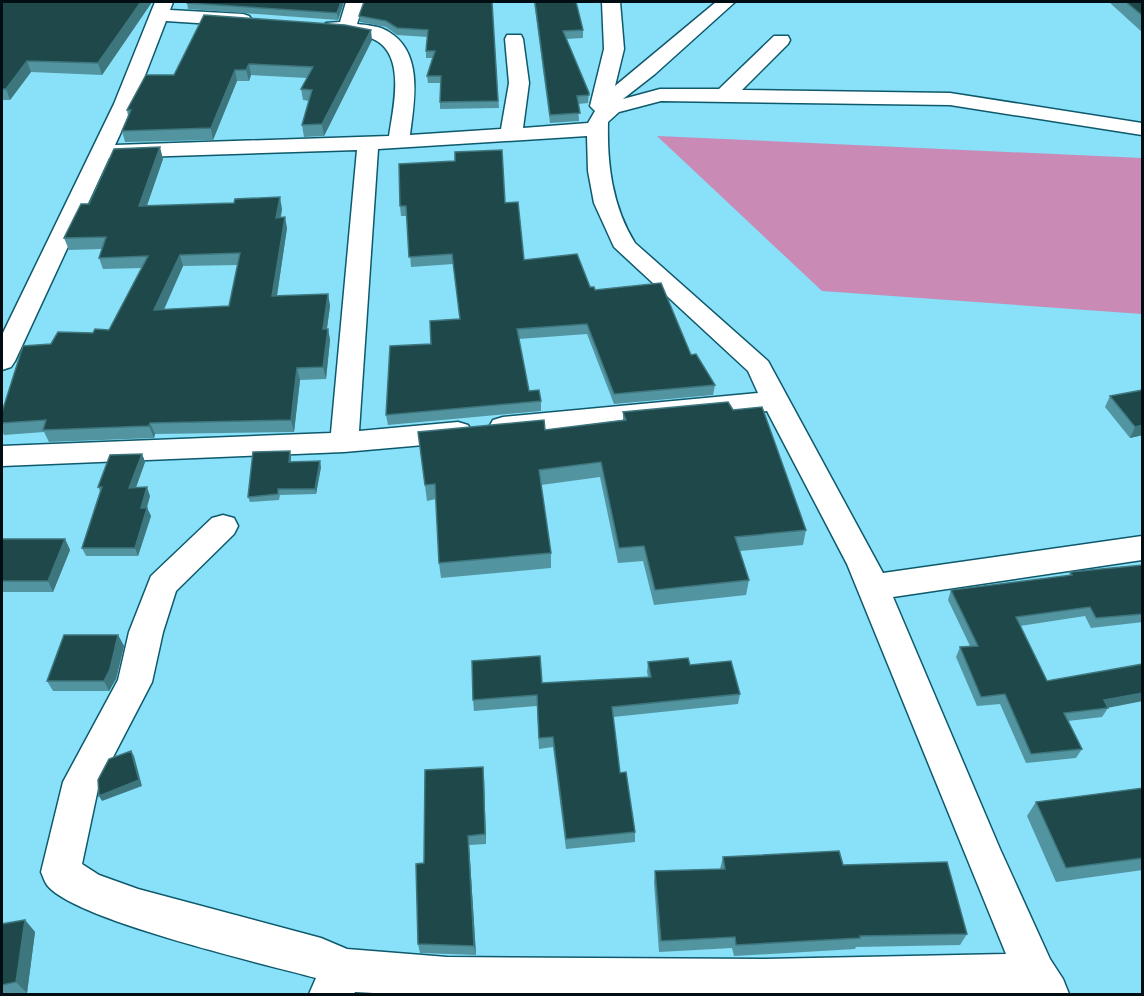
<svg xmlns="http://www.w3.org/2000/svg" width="1144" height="996" font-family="Roboto,sans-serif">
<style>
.green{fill:#c98ab6}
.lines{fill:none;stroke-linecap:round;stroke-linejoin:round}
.street-casing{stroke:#0e596b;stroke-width:3}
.street{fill:#fff;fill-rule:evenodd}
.wall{fill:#5394a1;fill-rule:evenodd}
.shaded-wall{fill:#3e767e}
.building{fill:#1e4849;stroke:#3e767e;stroke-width:1.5;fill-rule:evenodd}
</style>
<rect width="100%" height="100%" fill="#88e0f9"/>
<!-- green -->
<path class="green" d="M657,136l485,22v156l-320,-23z"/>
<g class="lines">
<!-- street casing -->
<g class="street-casing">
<path id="street" d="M155,2h18l-3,8 73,4 6,2 3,4 -3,4 -6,2 -77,-5 -32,83 -19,41 274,-9c4,-28 18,-82 -16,-97 -14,-7 -32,-4 -47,-8l-2,-4 2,-4 14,-1 6,-20h18l-7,22c10,1 23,2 32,8 35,21 25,70 21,103l91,-6 8,-46 -4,-44 2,-4h14l2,4 6,44 -6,45 65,-5 7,-12 -5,-5 14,-57 -2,-47h18l4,47 -9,37 101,-84h19l-80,72 -32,25 37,-10h59l55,-53h14l2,4 -2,4 -46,46 208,3 192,30v12l-192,-30 -289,-4 -42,11 -11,10c-1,42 4,84 27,121l133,118 115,212 259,-37v24l-249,37 107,252 50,110 13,20 6,15h-677l-37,-2 -1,2h-45l7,-16c-51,-14 -242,-58 -269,-93 -3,-4 -4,-9 -6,-13l22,-90 55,-102 11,-48 22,-56 61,-58 11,-3 11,3 4,8 -4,8 -58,57 -13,41 -11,50 -53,102 -17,80 17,11 39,14 183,49 26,11 100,8 318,2 241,-5 -159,-390 -80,-153 -264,26 -10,-3 -4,-7 4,-7 10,-3 255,-24 -10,-22 -134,-124 -20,-44 -6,-32 -1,-35 -209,13 -19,282 99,-9 10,3 4,7 -4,7 -10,3 -114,10 -342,14v-20l329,-13 26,-283 -248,8 -94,203 -4,6 -9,3v-35l112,-231z"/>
</g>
<!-- street -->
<use href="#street" class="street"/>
</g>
<!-- wall -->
<path class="wall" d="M2,2h150l-50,73 -71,-3 -21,28h-8z
M187,2h157l-6,18 -150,-11z
M492,2l7,106 -59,1v-7l1,-19h-13l-1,-7 6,-18h-7v-7l2,-14 -31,-2 -11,-8 -26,-5 -1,-6z
M534,2h42l7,28v8l-17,1 23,54 -1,10 -10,1 1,17 -29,2z
M1109,2h34v31z
M372,40l-48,96 -20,1 -2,-12 7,-24 -6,-1 -2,-11 6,-11 -56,-3 -2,6h-12l-24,59 -88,2 -3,-11 6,-15 -1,-6 47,-35z
M163,159l-16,46 135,4 -1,8 6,11 -10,68 51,-2 2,12 -3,23h1l2,11 -4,39 -26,1 -6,52 -139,2 -1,4 -105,4 -5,-10 -40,3 -2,-4v-19l49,-68 58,-14 33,-62 -39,1 -4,-11 3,-9 -33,1 -5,-12 25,-34zM238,265l-9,41 -65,4 19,-44z
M505,203l19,57 71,30 96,65 24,30 -2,10 -99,9 -27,-70 -68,5 10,52 12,10v10l-153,14 -2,-10 45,-71 29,-25 -7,-55 -42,3 -4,-51h-6l-1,-10z
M1143,390v45l-13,3 -25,-31 5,-11z
M623,412l183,118 -3,15 -63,6 9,29 -3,15 -92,10 -11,-44 -25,2 -18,-86 -59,8 10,68v15l-110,10 -2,-15 -3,-64 -9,2 -9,-69 127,-2 78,-10z
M142,454l3,8 -9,25 14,9 -3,12 4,8 -13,40h-52l-4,-8 18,-57 -2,-4z
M291,456v6l30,5 -5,27 -36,1 -1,5 -29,2 -2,-5z
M2,539h63l5,11 -17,42h-51z
M1143,565v57l-52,6 -6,-12 -65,10 27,55 61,27 -6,9 -34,4 14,28 -6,9 -50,5 -26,-59 -23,2 -21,-49 4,-10 10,-1 -22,-46 3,-10 118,-14 1,-4z
M118,635l6,11 -8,33 -7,12h-56l-6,-10z
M648,662l42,3 50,29 -2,10 -125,13 7,56 15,59v10l-69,7 -13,-102 -14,2 -2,-43 -63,5 -1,-11 69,-17 106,-6 -1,-5z
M484,777l2,67 -17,1 7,110 -56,-2 -2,-9 6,-81z
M1143,788v82l-87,12 -29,-66 9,-14z
M723,857l244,77 -7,11 -104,2 -1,2 -121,7 -2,-8 -73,4 -5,-70 1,-11 65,-2z
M25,920l10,12 -8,61 -8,1h-17v-70z"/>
<!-- shaded-wall -->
<path class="shaded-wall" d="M141,2h11l-50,73 -4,-12z
M341,2h3l-6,18 -1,-7z
M371,30l1,10 -48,96 -2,-12z
M27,61l4,11 -21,28 -4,-11z
M249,64l2,11 -2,6 -3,-11z
M235,70l2,11 -24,59 -2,-12z
M160,147l3,12 -20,58 -4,-11z
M280,197l2,12 -4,20 -2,-11z
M285,217l2,11 -12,80 -3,-12z
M180,255l3,11 -25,56 -4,-12z
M328,294l2,12 -5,35 -2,-12z
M328,329l2,11 -4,39 -3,-12z
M297,368l3,12 -6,52 -3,-12z
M150,423l5,11 -1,4 -5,-12z
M1143,425v10l-13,3 5,-11z
M290,451l1,5 -1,12 -1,-6z
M142,454l3,8 -12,34 -4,-8z
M320,461l1,6 -5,27 -1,-5z
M147,487l3,9 -6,20 -3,-8z
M147,508l4,8 -13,40 -3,-8z
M65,539l5,11 -17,42 -5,-11z
M118,635l6,11 -8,33 -7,12 -5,-10z
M1143,693v8l-36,7 -3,-8z
M131,751l3,5 8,30 -40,15 -3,-5z
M483,767l1,10 2,67 -1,-10z
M468,836l1,9 7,110 -2,-9z
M25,920l10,12 -8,61 -11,-11z"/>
<!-- building -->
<path class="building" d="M2,2h139l-43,61 -71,-2 -21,28h-4z
M187,2h154l-4,11 -150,-10z
M364,2h128l6,99 -58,1 1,-26h-14l8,-25h-9l2,-21 -31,-2 -11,-7 -27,-5z
M535,2h41l7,28 -20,1 26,62v2l-12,1 3,17 -30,2z
M1126,2h17v14z
M204,15l141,10 26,5 -49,94 -20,1 10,-35 -11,-1 12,-22 -64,-3 -3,6h-11l-24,58 -89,3 9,-21h-4l19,-35h28z
M160,147l-21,59 95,-3 1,-4 45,-2 -4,21 9,-1 -13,79 56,-2 -5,35h5l-5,38 -26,1 -6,52 -141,3 -1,3 -106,4 3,-10 -44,3v-11l21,-66 28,-2 7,-12 35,1 2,-4 14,1 39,-74 -49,2 7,-21 -42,1 17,-34h8l25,-55zM240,253l-11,53 -75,4 26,-55z
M502,150l3,53 13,-1 6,58 53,-6 13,33h4l1,3 66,-7 30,72 5,-1 19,31 -101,9 -27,-70 -70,5 12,62 10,-1 2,11 -155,14 4,-69 41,-2 -1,-23 30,-2 -8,-65 -43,3 -3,-51h-6l-1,-42 56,-3v-9z
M1143,390v35l-8,2 -25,-31z
M728,402l5,8 29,-3 44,123 -71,7 14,43 -94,10 -11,-44 -25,2 -18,-86 -62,8 12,83 -112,10 -4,-79 -10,1 -7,-53 126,-12 1,10 81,-10 -3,-8z
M290,451l-1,11 31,-1 -5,28h-37v5l-30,3 5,-45z
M142,454l-13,34 18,-1 -6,21h6l-12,40h-53l20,-61h-4l12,-32z
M2,539h63l-17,42h-46z
M1143,565v49l-47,4 -6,-11 -74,10 31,64 96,-17v29l-39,7 4,8 -44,5 18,36 -51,5 -26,-60 -24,3 -21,-50 18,-1 -27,-56 121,-15 -2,-3z
M64,635h54l-8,34 -6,12h-57z
M540,656l2,27 109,-6 -3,-15 40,-4 2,7 41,-4 9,33 -128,13 8,66 6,-1 9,60 -69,7 -13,-102 -14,1 -2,-43 -64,5 -1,-39z
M131,751l8,29 -40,16 -1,-16 11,-21z
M483,767l2,67 -17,2 6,110 -56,-2 -2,-80 8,-1 1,-93z
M1143,788v70l-77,10 -30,-66z
M839,851l4,14 104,-3 20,72 -107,2v2l-124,7 -1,-8 -74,4 -6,-70 70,-2 -2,-12z
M25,920l-9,62 -14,3v-61z"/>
<!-- border -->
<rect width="1144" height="996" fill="none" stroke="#000e13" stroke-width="6"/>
</svg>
